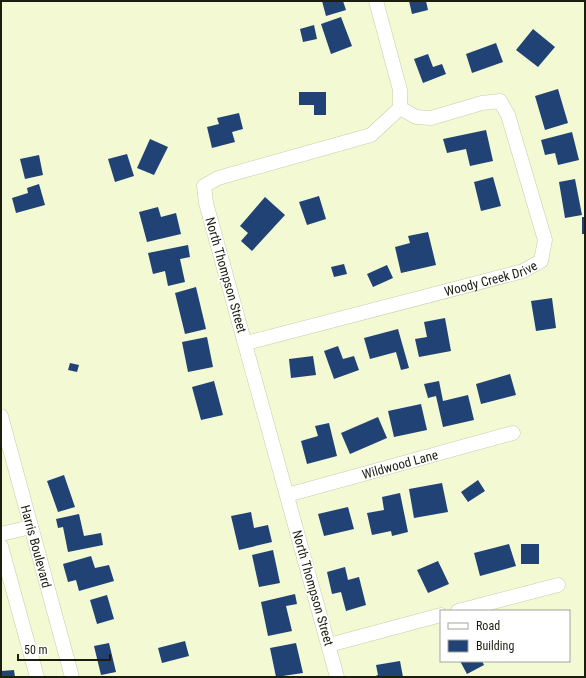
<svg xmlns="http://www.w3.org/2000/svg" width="586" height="678" font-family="'Roboto Condensed',sans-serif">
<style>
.building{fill:#204275}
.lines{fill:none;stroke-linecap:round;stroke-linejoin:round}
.minor-casing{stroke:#c6cda8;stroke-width:15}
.minor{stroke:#fff;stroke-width:14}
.labels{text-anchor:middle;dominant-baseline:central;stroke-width:4;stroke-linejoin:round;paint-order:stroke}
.street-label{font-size:13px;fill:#1b1d0f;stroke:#fff}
</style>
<rect width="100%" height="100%" fill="#f2f9d3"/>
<!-- building -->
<path class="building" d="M322,1h21l3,9 -20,6z
M409,1h17l2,9 -16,4z
M341,17l11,29 -21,8 -10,-30z
M314,25l3,14 -14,3 -3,-13z
M533,29l22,18 -17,20 -22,-17z
M496,43l7,19 -31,11 -6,-19z
M428,54l5,13 9,-3 4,10 -23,9 -9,-24z
M558,89l10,34 -23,7 -10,-34z
M299,92h27v23h-12v-10h-15z
M239,113l4,16 -11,3 3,10 -23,6 -5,-21 12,-3 -2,-6z
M486,130l7,31 -23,5 -4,-17 -19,4 -4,-14z
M572,132l7,28 -21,5 -3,-12 -10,2 -4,-15z
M150,139l18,8 -14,28 -17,-7z
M127,154l7,22 -19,6 -7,-23z
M39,155l4,20 -18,4 -5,-20z
M493,177l8,29 -20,5 -7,-29z
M575,179l7,36 -17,3 -6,-36z
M39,184l6,21 -29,8 -4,-15 16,-5 -1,-5z
M319,196l7,23 -19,6 -8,-23z
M265,197l20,18 -33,36 -11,-10 7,-8 -8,-7z
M158,207l3,10 15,-4 5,21 -34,8 -8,-30z
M582,217h3v17h-3z
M428,232l8,33 -35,8 -6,-26 15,-4 -2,-7z
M188,245l2,12 -10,2 5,23 -17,4 -3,-15 -12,3 -5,-21z
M344,264l3,10 -13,3 -3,-10z
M387,265l6,13 -20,9 -6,-13z
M196,287l10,42 -21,5 -10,-41z
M552,298l4,30 -20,3 -5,-30z
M445,318l6,33 -32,6 -4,-18 12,-2 -3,-15z
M398,329l11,39 -8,2 -5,-18 -26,7 -6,-21z
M207,337l6,30 -25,5 -6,-30z
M338,346l5,13 11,-3 5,14 -25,9 -10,-28z
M313,356l3,19 -25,3 -2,-19z
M70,363l9,2 -2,7 -9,-2z
M510,374l6,21 -35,9 -5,-20z
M214,381l9,34 -22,5 -9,-33z
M439,381l4,20 25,-6 6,25 -31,7 -7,-31 -8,2 -4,-14z
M421,404l6,26 -33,7 -6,-26z
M378,417l9,21 -37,16 -9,-21z
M329,423l8,33 -30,8 -6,-23 17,-5 -3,-10z
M64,475l11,32 -17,5 -11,-31z
M478,480l7,11 -17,11 -7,-10z
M442,483l6,29 -34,6 -5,-29z
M400,493l8,39 -16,4 -1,-5 -19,4 -5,-22 17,-3 -2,-13z
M348,507l6,22 -30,7 -6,-22z
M251,512l3,16 14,-3 4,17 -33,8 -8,-34z
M79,514l5,22 17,-3 2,12 -35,7 -5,-25 -5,1 -2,-9z
M509,544l7,22 -36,10 -6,-23z
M521,544h18v20h-18z
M273,550l7,33 -21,4 -7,-32z
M91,556l4,12 14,-3 5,16 -35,10 -3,-11 -8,2 -5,-18z
M438,561l11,23 -21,9 -11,-23z
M345,567l3,13 11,-3 7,28 -20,6 -5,-19 -9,2 -5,-22z
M295,594l2,10 -11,2 6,25 -24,5 -7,-34z
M107,595l7,24 -17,5 -7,-24z
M185,641l4,15 -27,7 -4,-15z
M109,643l7,29 -15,3 -7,-29z
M296,643l7,30 -27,4 -6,-29z
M400,661l3,16h-30l5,-2 -2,-10z
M460,661h22l2,4 -17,9z
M14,670l1,7h-14v-6z"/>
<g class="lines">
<!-- minor casing -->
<g class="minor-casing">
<g id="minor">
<path id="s1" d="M246,343l277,-72 18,-10 4,-21 -37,-125 -8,-14 -18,2 -51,15 -15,-1 -16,-9"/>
<path id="s2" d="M1,416l71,261"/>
<path id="s3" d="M287,495l226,-62"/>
<path d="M1,534l30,-7"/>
<path d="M1,546l36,131"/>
<path d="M458,611l100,-26"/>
<path d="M329,645l112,-30"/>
<path d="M337,677l-131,-474 -2,-17 14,-8 153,-43 29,-27v-18l-24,-89"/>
</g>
</g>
<!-- minor -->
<use href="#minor" class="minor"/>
</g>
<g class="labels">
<!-- street labels -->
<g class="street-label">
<text transform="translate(226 275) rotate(74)">North Thompson Street</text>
<text stroke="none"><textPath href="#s1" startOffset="253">Woody Creek Drive</textPath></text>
<text stroke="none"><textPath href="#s3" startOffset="117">Wildwood Lane</textPath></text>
<text stroke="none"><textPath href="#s2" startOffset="135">Harris Boulevard</textPath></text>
<text transform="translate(313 588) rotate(74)">North Thompson Street</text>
</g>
</g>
<!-- border -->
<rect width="586" height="678" fill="none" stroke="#1b1d0f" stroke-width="4"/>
<!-- legend -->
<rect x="440" y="610" width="130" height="52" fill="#ffffff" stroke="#a4a59f"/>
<rect x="448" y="623" width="20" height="6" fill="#ffffff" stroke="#a4a59f"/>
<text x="476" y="630" font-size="12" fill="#1b1d0f">Road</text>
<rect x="448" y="640" width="20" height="12" fill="#204275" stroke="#a4a59f"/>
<text x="476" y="650" font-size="12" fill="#1b1d0f">Building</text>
<!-- scale -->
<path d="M18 654v6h92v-6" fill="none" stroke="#1b1d0f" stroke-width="2"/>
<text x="24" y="654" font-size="12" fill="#1b1d0f" stroke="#ffffff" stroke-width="3" paint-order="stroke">50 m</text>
</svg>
